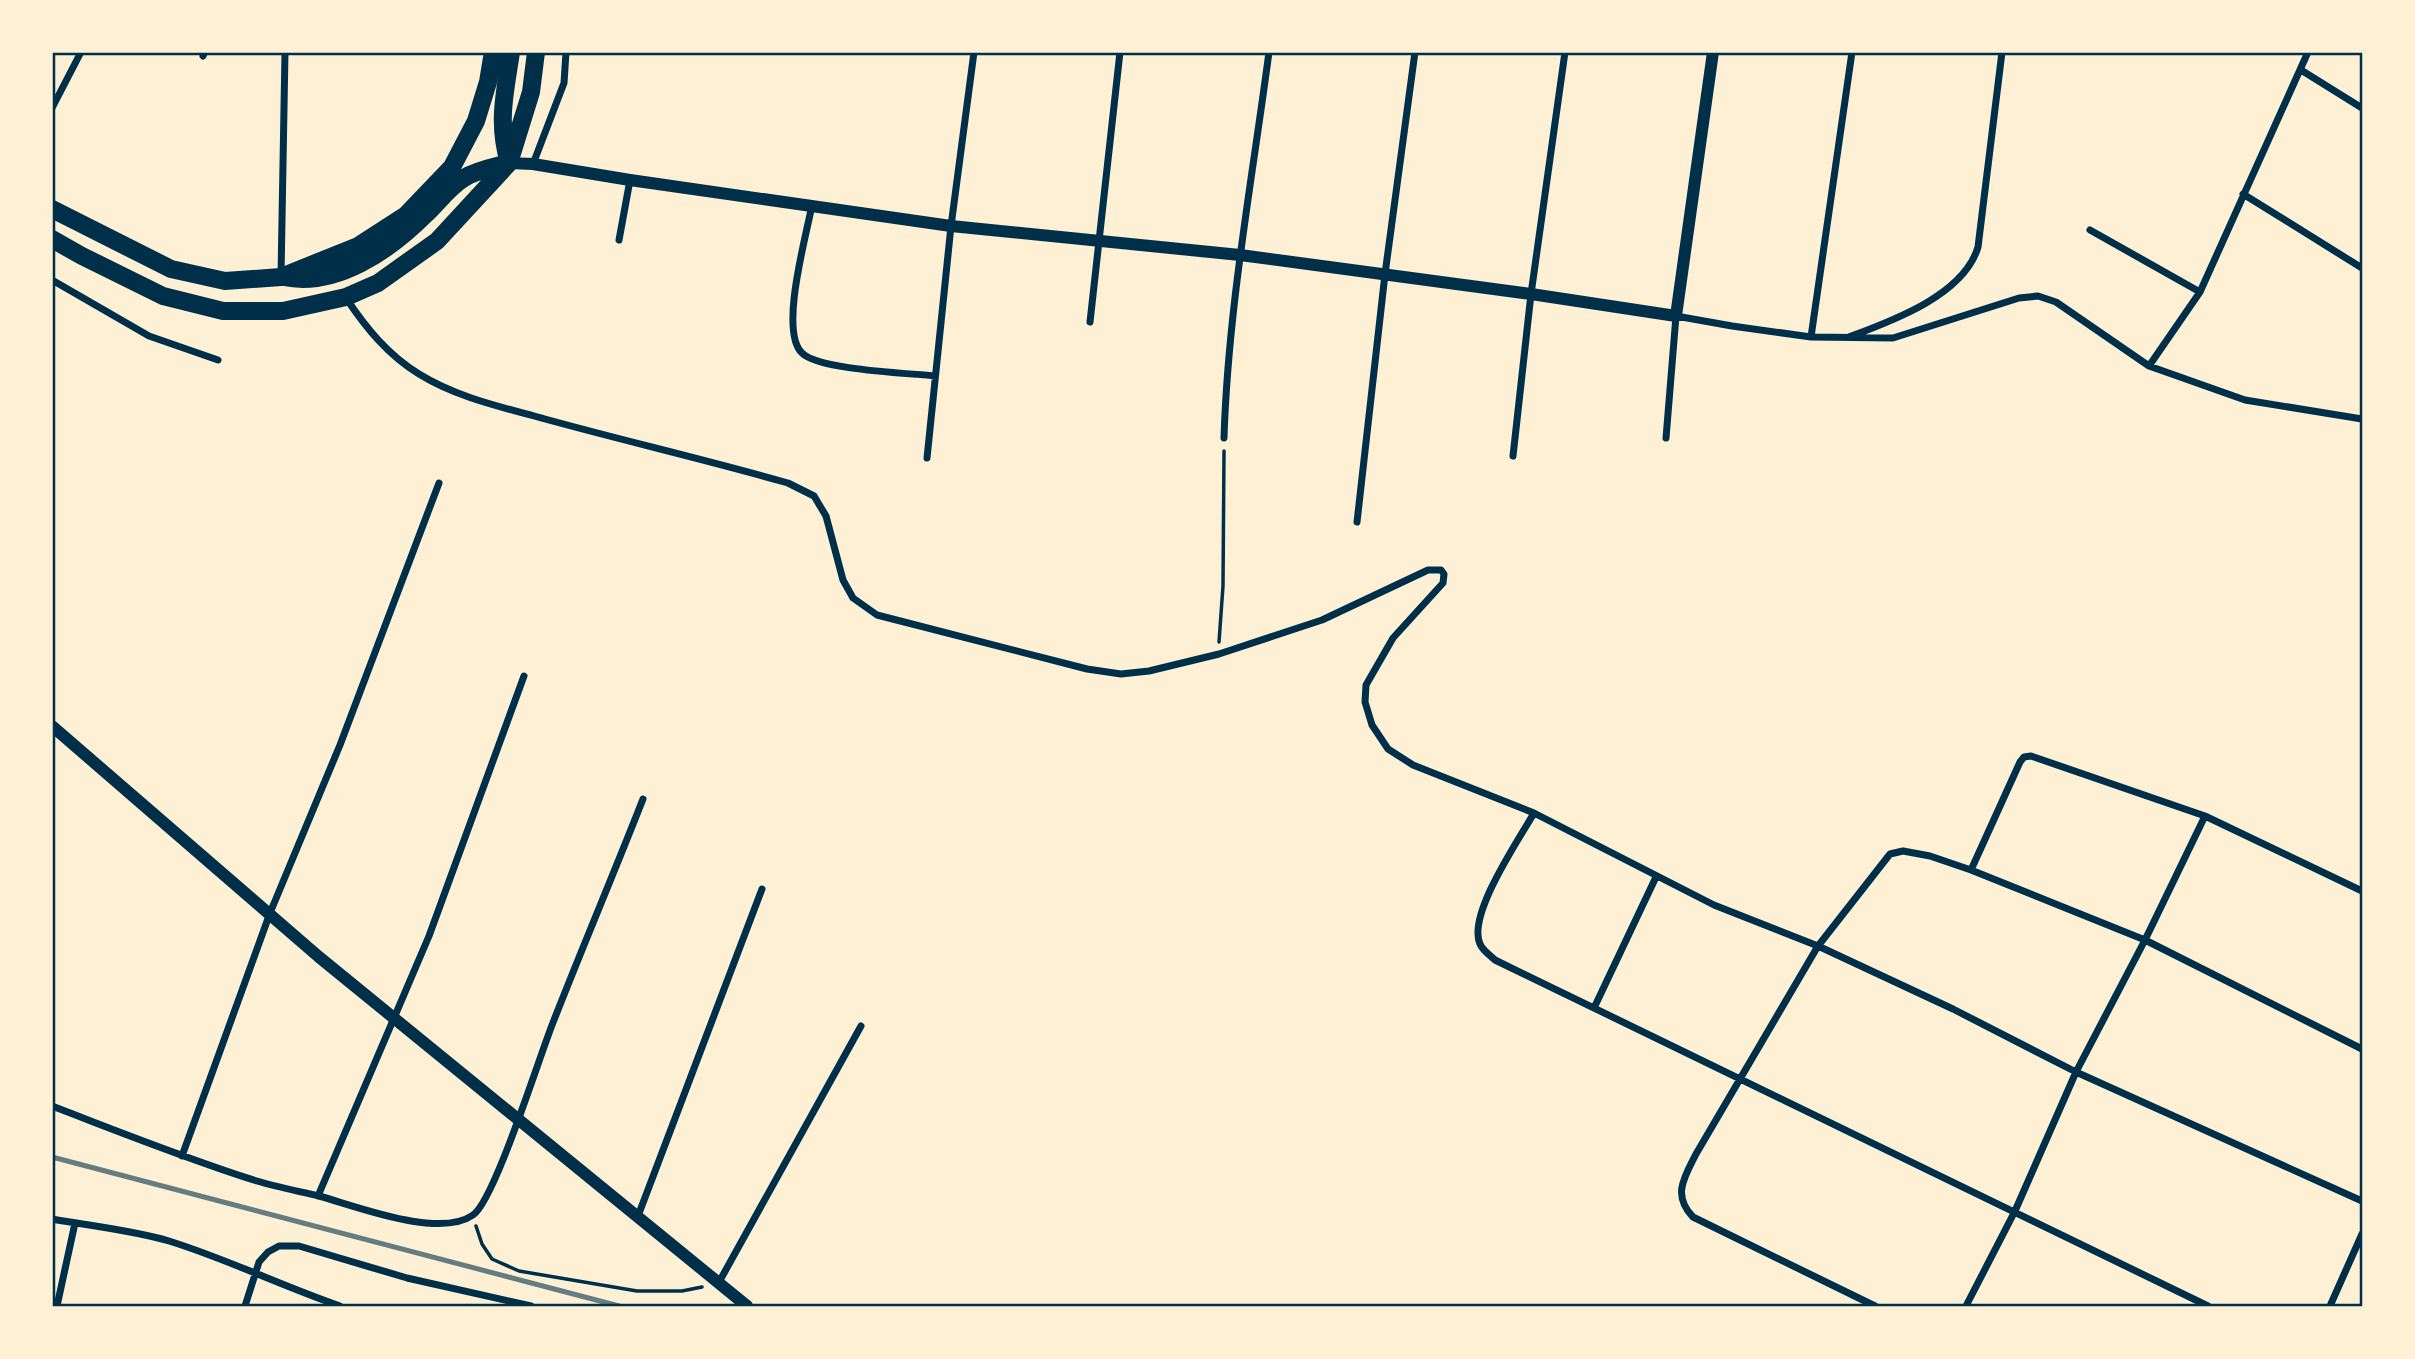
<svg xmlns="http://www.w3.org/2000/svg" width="2415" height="1359" font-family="Bitter,serif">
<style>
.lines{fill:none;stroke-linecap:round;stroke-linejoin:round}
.path{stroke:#003049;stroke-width:3.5}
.minor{stroke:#003049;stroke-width:7}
.tertiary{stroke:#003049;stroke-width:12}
.primary{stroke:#003049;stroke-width:18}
.rail{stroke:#657d81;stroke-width:5}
.neatline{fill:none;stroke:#003049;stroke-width:2.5}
</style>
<rect width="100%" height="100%" fill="#fdf0d5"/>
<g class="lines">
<!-- path -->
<path class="path" d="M1219,642l4,-56 1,-135
M476,1226l6,18 10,15 27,12 118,20h45l20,-4"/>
<!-- minor -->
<path class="minor" d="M203,56l2,-4
M2301,70l61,38
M52,108l29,-56
M533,164l31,-81 2,-31
M2243,194l119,74
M812,205c-6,32 -33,126 -10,148 17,17 106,20 133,23
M2090,230l110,62
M619,240l11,-60
M281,276l4,-224
M52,280l97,56 69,24
M346,298c20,30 42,57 73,76 39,24 83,33 126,45 80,22 162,41 243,64l26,13 12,20 17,64 10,18 24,17 210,54 34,5 28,-3 70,-17 103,-34 106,-50h13l3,4 -1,9 -50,55 -27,47 -1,17 7,23 16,24 25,16 121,48 180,92 104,41 135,63 123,63 286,129
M1090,322l30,-270
M1811,337l41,-285
M1849,337c43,-16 115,-42 129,-90l24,-195
M2149,366l51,-74 108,-240
M1224,438c4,-129 28,-257 45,-386
M1666,438l10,-122 56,10 79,11 82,1 126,-40 19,-2 18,6 93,64 96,34 117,19
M1513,456l18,-162 34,-242
M927,458l24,-232 23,-174
M1357,522l28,-248 30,-222
M1534,813c-16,28 -67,102 -54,131 3,7 10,11 15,16l713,346
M1971,870l49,-108 4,-5 7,-1 174,60 157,75
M1594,1008l62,-131
M52,1106c68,26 135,53 205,75 20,6 41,10 62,15 37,10 120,43 154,19 22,-15 67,-161 81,-195 29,-74 60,-147 89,-221
M182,1156l88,-243 70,-168 99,-262
M318,1196l111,-260 95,-260
M638,1216l124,-327
M52,1219c39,7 79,11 117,22 58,18 113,45 171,65
M718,1284l143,-258
M57,1306l18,-83
M245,1306l14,-44 9,-10 11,-6h20l108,32 124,28
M1875,1306l-182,-89c-21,-22 -9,-39 3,-63l122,-208 72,-92 13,-3 27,5 41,14 174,70 217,109
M1966,1306l49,-95 61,-139 69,-132 60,-124
M2330,1306l32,-72"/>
<!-- tertiary -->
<path class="tertiary" d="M509,163l24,1 97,16 321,46 289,29 291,39 145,22 37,-264
M52,726l267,231 428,349"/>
<!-- primary -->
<path class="primary" d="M509,163c-12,-41 -4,-70 2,-111
M52,209l119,60 54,12 56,-4 77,-31 48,-31 46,-48 24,-46 12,-39 5,-30
M52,239l30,17 81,40 60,15h60l63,-14 32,-14 59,-42 72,-78 22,-71 5,-40
M284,277c52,11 106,-27 141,-62 13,-12 24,-28 39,-37 13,-8 30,-11 45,-15"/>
<!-- rail -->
<path class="rail" d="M52,1157l567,149"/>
</g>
<!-- border -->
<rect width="2415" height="1359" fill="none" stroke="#fdf0d5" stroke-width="108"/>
<rect x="54" y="54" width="2307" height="1251" class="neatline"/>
</svg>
